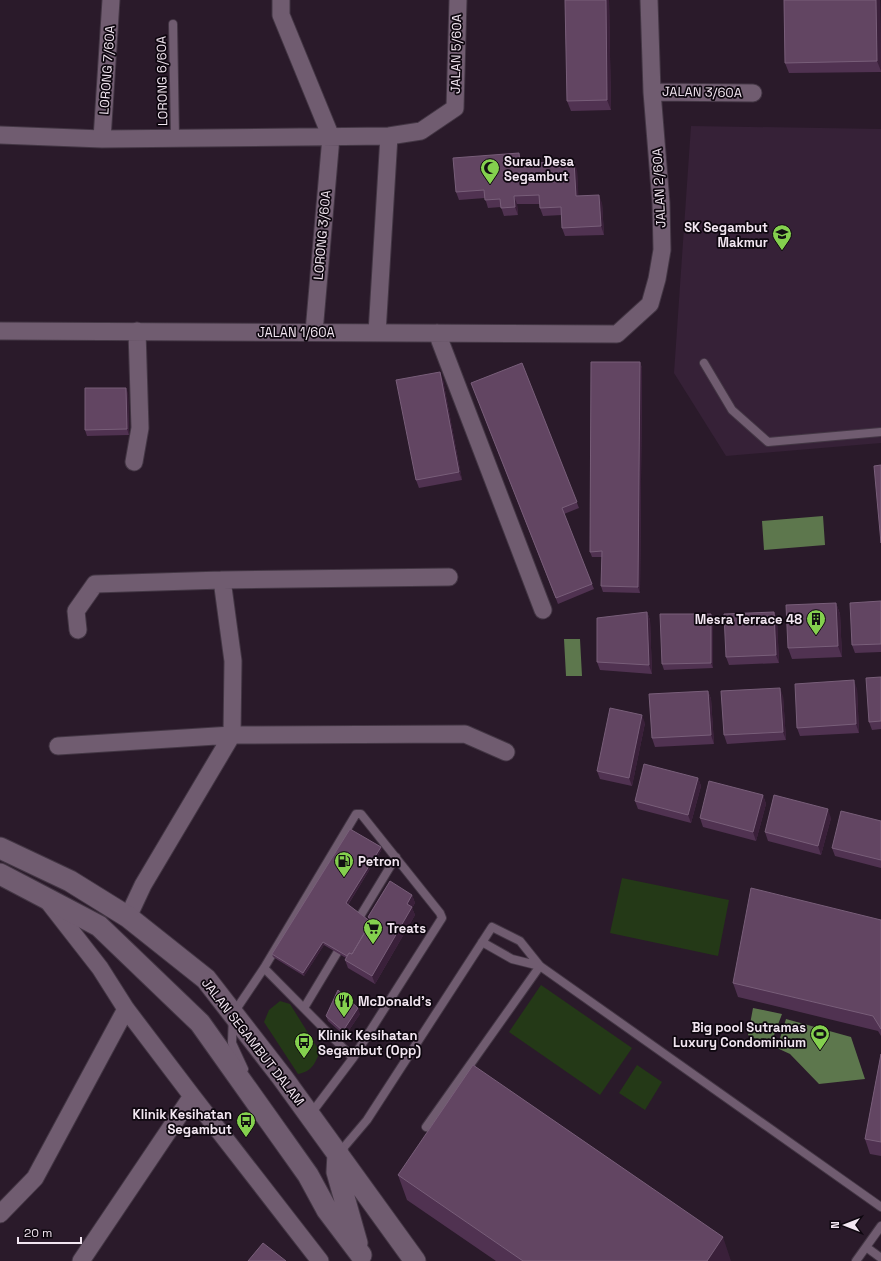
<svg xmlns="http://www.w3.org/2000/svg" width="881" height="1261" font-family="'Space Grotesk',sans-serif">
<style>
.built{fill:#362137}
.green{fill:#243917}
.water{fill:#5d774d}
.lines{fill:none;stroke-linecap:round;stroke-linejoin:round}
.service-casing{stroke:#433644;stroke-width:10}
.minor-casing{stroke:#433644;stroke-width:19}
.tertiary-casing{stroke:#433644;stroke-width:23}
.service{stroke:#705c70;stroke-width:8}
.minor{stroke:#705c70;stroke-width:17}
.tertiary{stroke:#705c70;stroke-width:21}
.wall{fill:#503251}
.shaded-wall{fill:#3a203a}
.building{fill:#624562;stroke:#785e79}
.labels{text-anchor:middle;dominant-baseline:central;stroke-width:3.5;stroke-linejoin:round;paint-order:stroke}
.street-label{font-size:13px;fill:#f2e6f1;stroke:#0e070f}
.poi-label{font-size:13px;font-weight:bold;fill:#f2e6f1;stroke:#0e070f;text-anchor:start}
</style>
<rect width="100%" height="100%" fill="#2a1a2a"/>
<!-- built -->
<path class="built" d="M691,126l190,3v314l-155,13 -52,-83z"/>
<!-- green -->
<path class="green" d="M622,878l107,22 -11,56 -108,-23z
M541,985l91,63 -32,47 -91,-63z
M280,1001l10,3 30,48c-6,13 -8,19 -22,22l-34,-52 5,-12z
M637,1065l25,17 -17,28 -26,-17z"/>
<!-- water -->
<path class="water" d="M823,516l2,29 -61,5 -2,-29z
M564,639h16l2,37h-16z
M753,1008l29,6 -12,32 -22,-11z
M786,1019l65,18 14,42 -46,5 -29,-30 -13,-6z"/>
<g class="lines">
<!-- service casing -->
<g class="service-casing">
<path id="service" d="M173,24l2,114
M704,363l28,47 36,32 113,-10
M356,923l40,-66
M482,942l30,17 28,7
M264,968l89,90
M304,1008l39,-65
M244,1069l-12,-26 1,-29 31,-46 92,-154h5l79,99 2,5 -89,140 -43,57
M426,1127l114,-161 341,241
M339,1153l28,-33 125,-193 28,14 20,25
M866,1247l15,11
M856,1261l25,-35"/>
</g>
<!-- minor casing -->
<g class="minor-casing">
<path id="minor" d="M281,0v15l50,122 -17,195
M652,92l101,1
M0,135l102,4 287,-3 32,-5 34,-23 3,-108
M102,139l9,-139
M0,331l617,3 33,-30 7,-25 5,-29 -1,-47 -9,-111 -3,-92
M377,333l12,-197
M437,333l106,277
M134,462l6,-34 -3,-97
M78,630l-2,-19 19,-27 127,-4 227,-3
M58,746l174,-11 233,-1 41,18
M47,900l53,68 26,41 66,87 128,165
M128,917l15,-32 89,-150 1,-74 -11,-81
M0,1214l35,-36 91,-169
M81,1261l111,-165"/>
</g>
<!-- tertiary casing -->
<g class="tertiary-casing">
<path id="tertiary" d="M0,848l70,33 58,36 78,62 76,98 133,184
M0,874l99,52 101,97 108,152 19,35 34,45
M338,1153l-1,19 20,71"/>
</g>
<!-- service -->
<use href="#service" class="service"/>
<!-- minor -->
<use href="#minor" class="minor"/>
<!-- tertiary -->
<use href="#tertiary" class="tertiary"/>
</g>
<!-- wall -->
<path class="wall" d="M565,0h44l2,110 -40,1 -4,-10z
M784,0h96l1,72 -92,1 -4,-10z
M522,161v3l55,6 1,26 24,7 2,32 -39,1 -3,-8v-13l-19,1 -3,-8v-4h-23l1,11 -14,1 -3,-9 -13,1 -3,-10 -26,2 -3,-8z
M640,362l2,6 -2,225 -37,-1 -2,-6 1,-29h-10l-2,-5z
M522,363l57,145 -15,6 30,75 -36,15 -87,-221z
M443,380l19,100 -43,8 -3,-8z
M128,393l1,42 -42,1 -2,-6z
M881,601v51l-26,1 -3,-8z
M836,603l4,11 2,43 -50,2 -4,-11z
M647,612l3,8 2,54 -52,-4 -3,-8z
M774,612l3,8 2,43 -50,2 -3,-8z
M713,619v49l-49,2 -2,-6z
M881,677v52l-9,1 -3,-8z
M857,689l2,44 -59,3 -3,-8z
M708,691l3,8 3,45 -59,3 -3,-9z
M783,696l3,44 -59,4 -3,-9z
M645,723l-13,63 -32,-7 -3,-8z
M698,778l3,8 -10,37 -53,-14 -3,-8z
M763,795l3,9 -10,37 -53,-14 -3,-9z
M831,818l-10,37 -53,-14 -3,-9z
M881,821v47l-46,-12 -3,-8z
M382,849l-34,56 22,17 -2,-5 44,-22 3,8 -3,5 3,7 -40,69 -27,-16 -3,-8 1,-2 -22,-13 -20,31 -31,-19 -1,-3z
M881,920v116l-3,-5 -140,-34 -5,-14z
M360,1014l-15,22 -17,-15 -2,-5z
M881,1054v102l-11,-2 -5,-15z
M398,1175l333,86h-235l-89,-61z"/>
<!-- shaded-wall -->
<path class="shaded-wall" d="M606,0h3l2,110 -4,-10z
M876,0h4l1,71 -4,-10z
M519,153l3,8 1,11 -3,-8z
M574,161l3,9 2,34 -3,-8z
M599,195l3,8 2,32 -3,-9z
M514,196l3,8 1,11 -3,-8z
M640,362l2,6 -2,225 -2,-6z
M440,372l3,8 19,100 -3,-8z
M126,388l2,5 1,42 -2,-6z
M836,603l4,11 2,43 -4,-11z
M647,612l3,8 2,54 -3,-9z
M774,612l3,8 2,43 -3,-8z
M711,614l2,5v49l-2,-5z
M854,680l3,9 2,44 -3,-9z
M780,688l3,8 3,44 -3,-8z
M708,691l3,8 3,45 -3,-9z
M642,715l3,8 -13,63 -3,-8z
M698,778l3,8 -10,37 -3,-8z
M763,795l3,9 -10,37 -3,-9z
M828,809l3,9 -10,37 -3,-9z
M381,847l1,2 -35,57 -1,-3z
M412,895l3,8 -3,5 3,7 -40,69 -3,-8 35,-72z
M323,942l1,3 -20,31 -1,-3z
M358,1008l2,6 -15,22 -2,-5z
M723,1237l8,24h-24z"/>
<!-- building -->
<path class="building" d="M565,0h41l1,100 -40,1z
M784,0h92l1,61 -92,2z
M519,153l1,11 54,-3 2,35 23,-1 2,31 -39,2 -1,-21 -21,1 -1,-13 -25,1 1,11 -14,1 -1,-9 -15,1 -1,-10 -28,2 -3,-34z
M591,362h49l-2,225 -37,-1 1,-35 -12,1z
M522,363l55,139 -15,6 30,76 -36,14 -85,-215z
M440,372l19,100 -43,8 -20,-100z
M85,388h41l1,41 -42,1z
M881,465v78l-7,-77z
M881,601v43l-29,1 -2,-42z
M836,603l2,43 -50,2 -2,-43z
M647,612l2,53 -52,-3v-44z
M774,612l2,43 -50,2 -2,-43z
M660,614h51v49l-49,1z
M881,677v44l-12,1 -3,-44z
M854,680l2,44 -59,4 -2,-44z
M780,688l3,44 -59,3 -3,-44z
M708,691l3,44 -59,3 -3,-44z
M610,708l32,7 -13,63 -32,-7z
M644,764l54,14 -10,37 -53,-14z
M709,781l54,14 -10,37 -53,-14z
M774,795l54,14 -10,37 -53,-14z
M841,811l40,10v39l-49,-12z
M350,829l31,18 -35,56 25,19 -19,32 -3,-1 -2,3 -24,-14 -20,31 -31,-19z
M390,881l22,14 -5,9 5,3 -40,69 -27,-16 4,-7 3,1 20,-34 -4,-3z
M751,888l130,32v109l-8,-13 -140,-33z
M338,990l20,18 -15,23 -17,-15z
M881,1054v88l-16,-3z
M473,1065l250,172 -16,24h-184l-125,-86z
M263,1243l23,18h-38z"/>
<!-- icons -->
<defs>
<g id="mosque-pin" transform="scale(1)"><path d="M0 17L-7.5 6A9.5 9.5 0 1 1 7.5 6Z" fill="#84d04e" stroke="#0e070f"/><path d="M3.5-4.9A6 6 0 1 0 3.5 4.9A5 5 0 1 1 3.5-4.9Z" fill="#111"/></g>
<g id="school-pin" transform="scale(1)"><path d="M0 17L-7.5 6A9.5 9.5 0 1 1 7.5 6Z" fill="#84d04e" stroke="#0e070f"/><path d="M0-5L7-2L0 1L-7-2ZM-4 1L0 2.5L4 1V4Q0 6-4 4Z" fill="#111"/></g>
<g id="building-pin" transform="scale(1)"><path d="M0 17L-7.5 6A9.5 9.5 0 1 1 7.5 6Z" fill="#84d04e" stroke="#0e070f"/><path d="M-4-6H4V6H1V3H-1V6H-4ZM-2.5-4.3h1.7v1.8h-1.7ZM.8-4.3h1.7v1.8H.8ZM-2.5-1h1.7V.8h-1.7ZM.8-1h1.7V.8H.8Z" fill="#111"/></g>
<g id="fuel-pin" transform="scale(1)"><path d="M0 17L-7.5 6A9.5 9.5 0 1 1 7.5 6Z" fill="#84d04e" stroke="#0e070f"/><path d="M-5.5-6h7V0h2V4h1.3V-2.5L3-4.5l.8-.8L6-3V5H2.5V1h-1V6h-7ZM-4.2-4.7v3.2H.2V-4.7Z" fill="#111"/></g>
<g id="supermarket-pin" transform="scale(1)"><path d="M0 17L-7.5 6A9.5 9.5 0 1 1 7.5 6Z" fill="#84d04e" stroke="#0e070f"/><path d="M-6-5.5h2.5l.6 2H6L4.5 2H-2.5L-4.4-4H-6ZM-1.5 3.2a1.3 1.3 0 1 0 .1 0ZM3 3.2a1.3 1.3 0 1 0 .1 0Z" fill="#111"/></g>
<g id="restaurant-pin" transform="scale(1)"><path d="M0 17L-7.5 6A9.5 9.5 0 1 1 7.5 6Z" fill="#84d04e" stroke="#0e070f"/><path d="M-5-6h1v4h1v-4h1v4h1v-4h1v5L-1.5 .5V6h-2V.5L-5-1ZM5-6V6H3V1.5H1.5Q1.5-4 5-6Z" fill="#111"/></g>
<g id="stadium-pin" transform="scale(1)"><path d="M0 17L-7.5 6A9.5 9.5 0 1 1 7.5 6Z" fill="#84d04e" stroke="#0e070f"/><path d="M0-5a6.5 5 0 1 0 0 10a6.5 5 0 1 0 0-10ZM-3.5-1.8h7v3.6h-7Z" fill="#111"/></g>
<g id="bus-pin" transform="scale(1)"><path d="M0 17L-7.5 6A9.5 9.5 0 1 1 7.5 6Z" fill="#84d04e" stroke="#0e070f"/><path d="M-5-6H5V4H4V6H2V4H-2V6H-4V4H-5ZM-3.5-4V0h7V-4ZM-3.5 1.2v1.5H-2V1.2ZM2 1.2v1.5H3.5V1.2Z" fill="#111"/></g>
</defs>
<g fill-rule="evenodd">
<use href="#mosque-pin" x="490" y="168"/>
<use href="#school-pin" x="782" y="234"/>
<use href="#building-pin" x="816" y="619"/>
<use href="#fuel-pin" x="344" y="861"/>
<use href="#supermarket-pin" x="373" y="928"/>
<use href="#restaurant-pin" x="344" y="1001"/>
<use href="#stadium-pin" x="820" y="1034"/>
<use href="#bus-pin" x="304" y="1042"/>
<use href="#bus-pin" x="246" y="1121"/>
</g>
<g class="labels">
<!-- street labels -->
<g class="street-label">
<text transform="translate(456 54) rotate(-89)">JALAN 5/60A</text>
<text transform="translate(107 70) rotate(-86)">LORONG 7/60A</text>
<text transform="translate(162 81) rotate(-91)">LORONG 6/60A</text>
<text transform="translate(702 92) rotate(1)">JALAN 3/60A</text>
<text transform="translate(659 188) rotate(-93)">JALAN 2/60A</text>
<text transform="translate(322 235) rotate(-85)">LORONG 3/60A</text>
<text x="296" y="332">JALAN 1/60A</text>
<text transform="translate(253 1042) rotate(52)">JALAN SEGAMBUT DALAM</text>
</g>
<!-- poi labels -->
<g class="poi-label">
<text x="504" y="161">Surau Desa<tspan x="504" dy="15">Segambut</tspan></text>
<text x="768" y="227" text-anchor="end">SK Segambut<tspan x="768" dy="15">Makmur</tspan></text>
<text x="802" y="619" text-anchor="end">Mesra Terrace 48</text>
<text x="358" y="861">Petron</text>
<text x="387" y="928">Treats</text>
<text x="358" y="1001">McDonald's</text>
<text x="806" y="1027" text-anchor="end">Big pool Sutramas<tspan x="806" dy="15">Luxury Condominium</tspan></text>
<text x="318" y="1035">Klinik Kesihatan<tspan x="318" dy="15">Segambut (Opp)</tspan></text>
<text x="232" y="1114" text-anchor="end">Klinik Kesihatan<tspan x="232" dy="15">Segambut</tspan></text>
</g>
</g>
<!-- north arrow -->
<g transform="translate(845 1225) rotate(270)" stroke="#0e070f" stroke-width="3" paint-order="stroke">
<path d="M0-3L7 15L0 10L-7 15Z" fill="#f2e6f1"/>
<text y="-6" font-size="11" font-weight="bold" text-anchor="middle" fill="#f2e6f1">N</text>
</g>
<!-- scale -->
<path d="M18 1237v6h63v-6" fill="none" stroke="#f2e6f1" stroke-width="2"/>
<text x="24" y="1237" font-size="12" fill="#f2e6f1" stroke="#0e070f" stroke-width="3" paint-order="stroke">20 m</text>
</svg>
